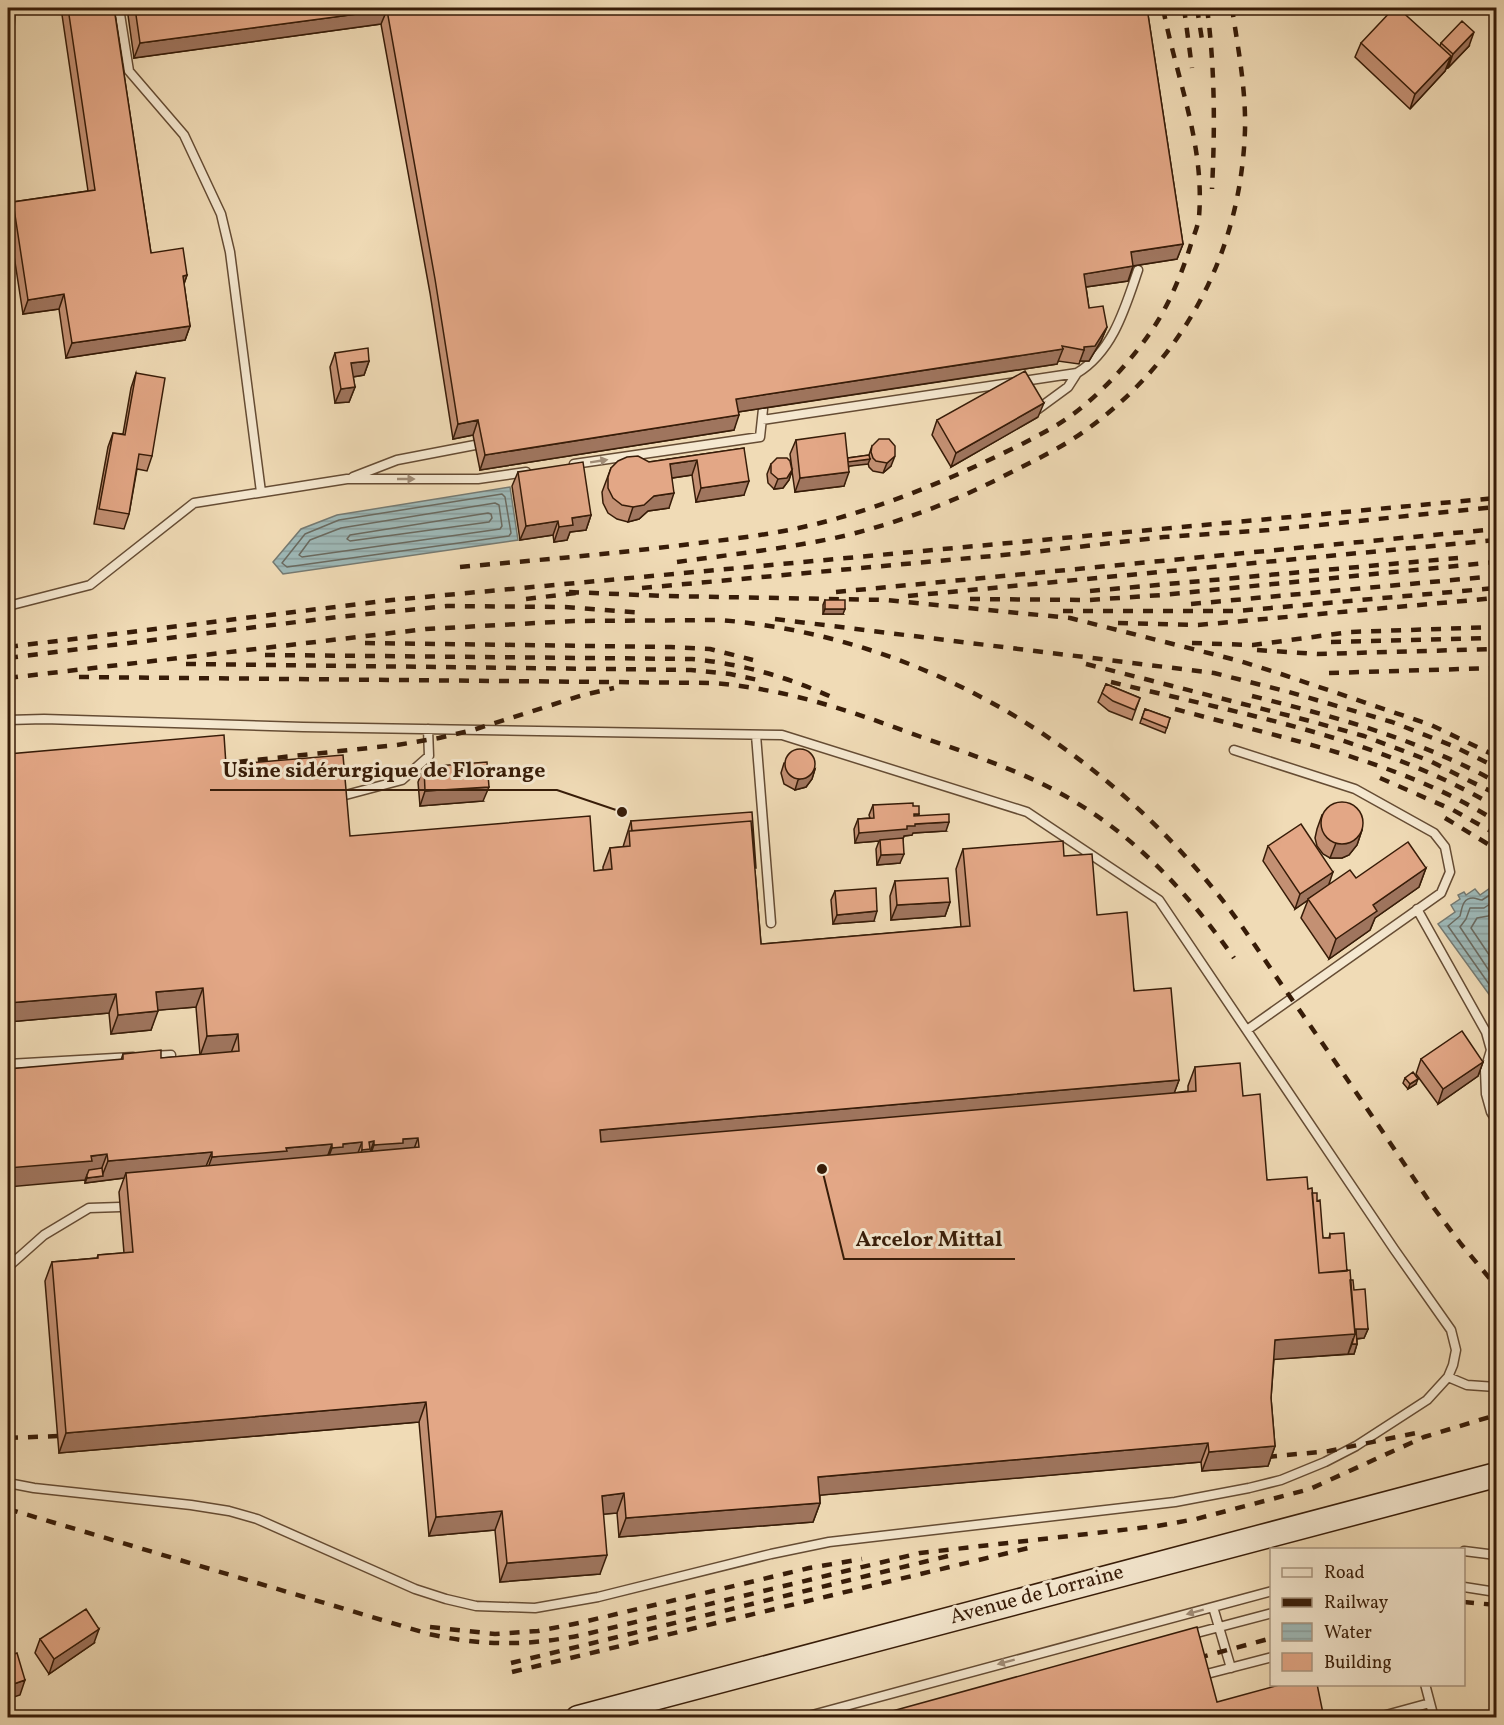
<svg xmlns="http://www.w3.org/2000/svg" width="1504" height="1725" font-family="Vollkorn,serif">
<style>
.water{fill:url(#water-rules);stroke:#757a72;stroke-width:1.5}
.lines{fill:none;stroke-linecap:round;stroke-linejoin:round}
.shore{stroke:#6a6a60;stroke-width:1.5}
.lane-casing{stroke:#654c34;stroke-width:11}
.secondary-casing{stroke:#371c08;stroke-width:27}
.lane{stroke:#f5e8d0;stroke-width:8}
.secondary{stroke:#f5e8d0;stroke-width:24}
.rail{stroke:#371c08;stroke-width:4.5;stroke-dasharray:10 10;stroke-linecap:butt}
.wall{fill:#c39073;stroke:#371c08;stroke-width:1.5}
.shaded-wall{fill:#9f755e;stroke:#371c08;stroke-width:1.5}
.building{fill:#e3a786;stroke:#371c08;stroke-width:1.5}
.oneway{fill:#a08c76}
.labels{text-anchor:middle;dominant-baseline:central;stroke-width:6;stroke-linejoin:round;paint-order:stroke}
.street-label{font-size:21px;fill:#371c08;stroke:#f5e8d0}
.leader{fill:none;stroke:#371c08;stroke-width:2}
.callout-dot{fill:#371c08;stroke:#f5e8d0;stroke-width:2}
.callout-label{font-size:22px;text-anchor:middle;font-weight:bold;fill:#371c08;stroke:#f5e8d0;stroke-width:6;stroke-linejoin:round;paint-order:stroke}
</style>
<defs>
<pattern id="water-rules" width="6" height="5" patternUnits="userSpaceOnUse" patternTransform="scale(1.5)"><rect width="6" height="5" fill="#9eb9b8"/><path d="M0 2.5h6" fill="none" stroke="#899e9d"/></pattern>
</defs>
<rect width="100%" height="100%" fill="#f0dbb6"/>
<filter id="stains"><feTurbulence type="fractalNoise" baseFrequency=".00333" numOctaves="4"/><feColorMatrix values="0 0 0 0 .2 0 0 0 0 .09 0 0 0 0 .02 0 0 0 .5 -.17"/></filter>
<radialGradient id="worn" r=".72"><stop offset=".6" stop-color="#630" stop-opacity="0"/><stop offset="1" stop-color="#630" stop-opacity=".3"/></radialGradient>
<!-- water -->
<path class="water" d="M510,487l8,53 -235,34 -10,-12 28,-33 36,-14z
M1496,884v120l-58,-80 17,-12 -4,-7 9,-6 -2,-4 6,-3 2,3 9,-6 5,6z"/>
<g class="lines">
<!-- shore -->
<path class="shore" d="M502,494l3,3 6,36 -2,3 -222,31 -5,-4 23,-29 34,-14z
M495,503l4,2 3,21 -2,3 -198,28 -3,-2 11,-15 31,-12z
M488,513l3,1 1,4 -3,4 -139,19 -3,-2 3,-4z
M1496,891l-14,9c-3,0 -6,-2 -9,-2 -11,0 -11,11 -13,18l-12,10 48,68
M1496,900l-12,8h-14l-4,11 -6,8 36,54
M1496,911l-8,5 -11,2 -6,10 25,37"/>
<!-- lane casing -->
<g class="lane-casing">
<path id="lane" d="M119,8l10,63 55,64 37,79 9,38 31,240
M8,44l3,-36
M1077,373c36,-22 48,-65 61,-103
M762,420l315,-47 -9,14 -30,22
M574,464l186,-27 3,-28
M353,477l44,-17 78,-15
M8,606l82,-21 104,-82 153,-24h131l48,-7
M8,720l36,-1 259,8 479,8 245,77 132,88 235,349 57,81 5,20 -3,15 -5,12
M756,735l15,188
M1234,750l121,39 79,44 11,14 5,25 -9,21 -194,137
M338,797l64,-17 27,-24 -1,-27
M1417,909l69,123 5,18 -6,20 1,24 5,18 5,8
M152,1056l19,-1
M8,1064l125,-7
M8,1267l36,-32 45,-27 31,-1
M8,1483l26,5 157,17 38,6 28,8 158,70 31,10 30,7 59,2 63,-11 173,-43 58,-12 346,-40 74,-14 32,-8 44,-18 31,-16 71,-46 21,-23 19,8 29,2
M1464,1551l32,4
M1464,1587l32,5
M1213,1607l18,61
M1189,1635l83,-22
M1199,1676l73,-19
M1425,1684l9,34
M801,1718l471,-127
M1375,1718l55,-15"/>
</g>
<!-- secondary casing -->
<g class="secondary-casing">
<path id="secondary" d="M578,1718l918,-243"/>
</g>
<!-- lane -->
<use href="#lane" class="lane"/>
<!-- secondary -->
<use href="#secondary" class="secondary"/>
<!-- rail -->
<path class="rail" d="M1184,8l8,60
M1197,8l6,38
M1207,8c8,60 8,121 5,181
M677,562c57,-8 115,-14 171,-27 55,-14 105,-33 154,-58 29,-15 58,-28 84,-47 99,-71 155,-179 159,-300 1,-41 -7,-82 -13,-122
M460,567c77,-7 153,-13 230,-23 43,-5 87,-10 130,-21 58,-15 114,-37 169,-63 23,-11 46,-22 68,-35 38,-23 79,-68 102,-106 14,-24 24,-49 32,-75 3,-9 7,-18 8,-27 6,-73 -23,-140 -36,-209
M642,588l383,-35 139,-16 105,-7 227,-23
M1090,591l368,-33
M569,592l97,4 220,4 184,18 170,43 41,13 150,51 65,31
M836,592l660,-63
M908,596l588,-56
M526,599l50,-6
M970,599l119,1 73,-5 334,-33
M1191,604l305,-28
M1063,611h174l259,-23
M775,619l439,54 75,19 103,30 61,24 43,21
M1118,623l80,2 298,-27
M1331,642l165,-4
M365,643l306,4 39,2 43,11
M1192,643l61,2 97,-13 146,-5
M8,647l384,-47 1104,-102
M1257,650l60,4 179,-5
M265,655l427,4c52,5 99,19 146,41
M8,658l329,-41 110,-11 118,1 78,6
M186,664l505,6 39,4 28,6
M1086,664l220,56 58,16 66,25 66,33
M1329,673l167,-5
M79,677l634,6c71,6 130,25 197,50 56,20 115,38 167,70 63,38 114,94 157,155
M8,678l418,-49 148,-8 146,-1c197,16 373,120 496,272 26,32 47,66 70,99 50,71 99,144 147,216l28,37 35,42
M1111,682c131,32 269,56 385,125
M1252,696c85,21 168,44 244,86
M1175,709c110,30 224,51 321,112
M218,764l179,-19 42,-7 34,-8 110,-35 31,-7
M1380,778l73,32 43,24
M1445,818l51,31
M1492,858l4,4
M8,1438l50,-2
M1267,1457l62,-6 92,-19
M8,1509l421,125c52,12 100,12 153,1l338,-82 237,-27 39,-7 114,-30 114,-52 72,-22
M1464,1602l32,3
M430,1627l65,7 43,-3 41,-8 230,-55 53,-9
M1198,1658l74,-20
M511,1663l437,-107
M512,1672l525,-126"/>
</g>
<!-- wall -->
<path class="wall" d="M61,8h53l37,245 36,22 -3,9 6,42 -5,14 -119,18 -7,-49 -36,5 -15,-97 5,-15 75,-11z
M127,8h1020l36,236 -6,15 -44,7 -5,15 -42,6 3,21 18,19 -6,14 -12,20h-9l-1,3 -21,-3 -1,3 -319,48 -4,18 -254,40 -7,-35 -20,4 -23,-146 -49,-269 -247,34z
M1361,43l79,3 1,-3 28,3 -21,22 -1,-1 -2,4 -35,38 -55,-52z
M335,353l34,8 -5,14 -11,2 2,10 -6,15 -14,1 -5,-36z
M136,373l16,83 -5,15 -10,-2 -8,45 -5,15 -30,-5 14,-77 5,-14 10,1 8,-46z
M1038,417l-87,50 -19,-32 5,-15z
M796,440l52,18 21,-3 3,-9 19,20 -8,7 -10,-2 -4,-4 -1,-4 -19,3 -5,20 -49,6 -3,-21 -3,9 -6,8 -9,1 -6,-6 -1,-9 4,-10 21,5 -2,-15z
M744,448v47l-48,7 -4,-27 -20,3 -3,30 -21,3 -9,8 -11,3 -11,-3 -9,-6 -5,-10 -1,-11 9,-24 38,-6z
M518,472l73,43 -5,15 -16,2 -3,8 -13,2 -1,-7 -33,5 -8,-54z
M825,600l18,14h-20v-9z
M1106,684l34,14 -8,22 -23,-9 -11,-9z
M1145,709l25,9 -5,15 -25,-10z
M8,754l218,11 124,71 244,35 9,-1v-3l7,-19 13,-1 8,-26 124,50 6,73 200,-17 -5,-58 7,-20 101,7 33,59 82,165 -5,13 14,-2v-5l7,-19 48,29 24,84 41,9 4,4 11,45h6l1,-4 20,46 18,49 -4,9 -7,1v5l-3,10 -80,5 -3,39 4,48 -7,20 -66,5 -1,-9 -381,33v8l-7,19 -194,15 -2,-24 -14,1 -3,60 -100,8 -5,-52 -66,6 -10,-114 -360,31 -14,-172 7,-19 45,-4 1,-3 26,-2 -5,-61 5,-14 -39,5v-3l36,-120 2,-6 38,4 39,-3 -4,-48 -39,3 -6,20 -40,4 -2,-21 -101,9z
M784,763l31,6 -3,10 -6,8 -11,3 -11,-6 -3,-11z
M424,767l59,34 -63,5 -2,-24z
M873,805l40,1 5,10 28,15 -33,2 -1,2 -8,1 -1,3 -3,24 -23,2 -1,-16 3,-8 -24,2 -1,-14 4,-10 12,-1 -1,-3z
M1322,815l40,15 -5,15 -8,10 -7,3h-12l-7,-4 -6,-8 -2,-8 2,-9z
M1268,846l61,38 27,-6 70,-10 -7,19 -44,31 -5,12 -41,29 -28,-41 7,-18 -13,9 -32,-48z
M895,881l55,21 -5,14 -54,4 -1,-24z
M835,891l39,30 -41,3 -2,-24z
M1421,1059l62,3 -5,14 -40,28 -22,-30z
M1405,1078l11,6 -8,5 -5,-6z
M40,1639l54,4 -45,31 -14,-21z"/>
<!-- shaded-wall -->
<path class="shaded-wall" d="M387,10l-6,14 -247,34 6,-15z
M1474,32l-5,14 -21,22 5,-14z
M1451,56l-6,15 -35,38 5,-15z
M1183,244l-6,15 -51,8 5,-15z
M1133,266l-5,15 -50,7 6,-14z
M187,275l-5,14 1,-13z
M64,294l-5,15 -36,5 5,-14z
M190,326l-5,14 -119,18 6,-15z
M1107,327l-6,14 -12,20h-9l4,-11v-3z
M1063,349l-6,15 -326,49 5,-14z
M369,361l-5,14 -18,3 5,-15z
M355,387l-6,15 -14,1 6,-14z
M1044,403l-6,14 -87,50 5,-14z
M739,415l-5,15 -254,40 5,-15z
M478,420l-5,15 -20,4 5,-15z
M895,456l-4,10 -8,7 4,-10z
M870,459l-2,5 -26,3 1,-5z
M697,460l-5,15 -27,4 5,-15z
M792,470l-3,10 -6,8 -9,1 4,-10z
M849,472l-5,14 -49,6 5,-14z
M749,481l-5,14 -48,7 5,-14z
M674,493l-5,15 -21,3 -9,8 -11,3 5,-15 21,-11z
M591,515l-5,15 -16,2 -3,8 -13,2 5,-15 13,-9z
M558,521l-5,14 -33,5 6,-14z
M825,609h20l-2,5h-20z
M815,769l-3,10 -6,8 -11,3 3,-10z
M489,787l-6,14 -63,5 5,-15z
M914,814h5l-4,10 34,-2 -3,9 -33,2 -1,2 -8,1 -1,3 -48,4 4,-10z
M1362,830l-5,15 -8,10 -7,3h-12l6,-15z
M904,854l-4,9 -23,2 4,-10z
M1426,868l-7,19 -44,31 -5,12 -41,29 7,-20 37,-34z
M1333,872l-5,15 -20,12v1l-13,9 5,-15z
M950,902l-5,14 -54,4 6,-15z
M877,911l-3,10 -41,3 4,-9z
M203,988l-7,19 -47,4 7,-19z
M116,994l-7,19 -101,9v-19z
M158,1011l-7,19 -40,4 7,-19z
M238,1034l-7,19 -31,3 7,-20z
M1483,1062l-5,14 -40,28 5,-15z
M1418,1079l-2,5 -8,5 2,-5z
M1179,1080l-7,19 -579,50 7,-19z
M418,1138l-7,19 -44,7 7,-19 29,-6z
M374,1141l-7,20 -12,8 7,-19 7,-8z
M362,1142l-7,19 -30,6 7,-19 11,-4z
M332,1144l-7,19 -120,13 7,-19 74,-9z
M212,1152l-8,19 -78,2 -2,5 -39,5 2,-5 15,-2 6,-15z
M107,1154l-7,19 -13,2 -2,5 -77,7v-19z
M1356,1329h12l-4,9 -11,1 -5,15 -80,6 7,-20z
M1352,1344h5l-3,10h-6z
M426,1402l-7,20 -360,31 7,-20z
M1208,1443l-7,19 -390,34 7,-19z
M1275,1446l-7,20 -66,5 7,-19z
M624,1493l-7,20 -22,2 7,-19z
M820,1503l-7,19 -194,15 7,-19z
M502,1511l-7,19 -66,6 7,-19z
M607,1555l-7,19 -100,8 7,-19z
M99,1629l-5,14 -45,31 5,-15z
M25,1680l-5,15 -12,4v-13z"/>
<!-- building -->
<path class="building" d="M68,8h46l37,245 32,-5 4,27 -4,1 7,50 -118,17 -8,-49 -36,6 -15,-98 82,-12z
M135,8h1012l36,236 -52,8 2,14 -49,8 5,34 14,-2 4,21 -12,19 -11,1v3l-22,-4 1,3 -327,50 3,16 -254,40 -7,-35 -20,4 -23,-145 -48,-269 -247,33z
M1394,8h4l53,48 -36,38 -54,-51z
M1462,21l12,11 -21,22 -12,-11z
M368,348l1,13 -18,2 4,24 -14,2 -6,-36z
M1025,371l19,32 -88,50 -19,-33z
M136,373l29,5 -13,78 -13,-2 -10,60 -30,-5 14,-76 12,2z
M845,433l4,39 -49,6 -4,-38z
M879,439h10l6,7v10l-8,7 -11,-2 -3,-3 -2,-6 1,-6z
M744,448l5,33 -48,7 -4,-28 -27,4 4,29 -20,3 -10,9 -11,2 -11,-2 -9,-7 -5,-10v-11l3,-9 7,-7 9,-4 11,-1 11,6z
M869,455l1,4 -22,3v-4z
M777,458h10l3,3 2,9 -5,8 -9,1 -7,-6v-9z
M583,462l8,53 -19,3 1,7 -14,2 -1,-6 -32,5 -8,-54z
M825,600h20v9h-20z
M1106,684l34,14 -5,12 -22,-9 -11,-8z
M1145,709l25,9 -3,10 -25,-10z
M224,735l2,30 117,-10 7,81 240,-20 4,55 18,-2 -2,-21 20,-2 -1,-15 122,-10 10,123 209,-18 -7,-77 100,-8 1,15 28,-2 5,61 30,-3 7,79 37,-3 8,92 -579,50 1,12 595,-51 -1,-24 45,-4 3,33 17,-2 7,86 40,-3 1,12 4,-1 7,85 31,-3 5,64 -80,6 -4,58 4,48 -66,6 -1,-9 -390,34 2,26 -194,15 -2,-25 -22,3 5,59 -100,8 -5,-52 -66,6 -10,-115 -360,31 -14,-171 46,-4v-3l35,-3 -7,-79 293,-26 -1,-9 -15,1v4l-29,2v-4l-5,1 1,7 -8,1v-8l-19,2v3l-11,1v-4l-46,4 1,3 -75,6v-5l-104,9 -1,-7 -16,2 1,5 -84,7v-99l115,-10v-5l38,-4v8l78,-7 -1,-17 -31,2 -4,-48 -47,4 2,19 -40,4 -2,-21 -108,9v-249z
M785 764a15 15 0 1 1 30 0a15 15 0 1 1-30 0Z
M487,762l2,25 -64,4 -1,-24z
M1321 823a21 21 0 1 1 42 0a21 21 0 1 1-42 0Z
M913,803v3h6v8h-5v2l35,-2v8l-34,2v2h-8v3l-48,4 -1,-14 16,-1 -1,-13z
M752,812l4,56h-1l-4,-47 -119,10 -1,-10z
M1301,824l32,48 -33,22 -32,-48z
M903,838l1,16 -23,1 -1,-15z
M1408,842l18,26 -53,37 4,6 -41,28 -28,-40 42,-29 6,8z
M948,878l2,24 -53,3 -2,-24z
M876,888l1,23 -40,4 -2,-24z
M1462,1031l21,31 -40,27 -22,-30z
M1413,1072l5,7 -8,5 -5,-6z
M102,1168l1,8 -16,2v-3l2,-5z
M1312,1193h5v8l3,-1 3,38h7v-4l14,-1 3,38 -28,2z
M1350,1280h3l1,10 11,-1 3,40h-12l1,15h-5l3,-10z
M86,1609l13,20 -45,30 -14,-20z
M1197,1627l20,75 66,-18h34l7,34h-457z
M17,1653l8,27 -17,6v-30z"/>
<!-- one-way arrows -->
<defs><path id="oneway-solid" d="M-6-.8H1V-3.2L6.5 0L1 3.2V.8H-6Z" transform="scale(1.5)"/></defs>
<g class="oneway">
<use href="#oneway-solid" transform="translate(599 461) rotate(-9)"/>
<use href="#oneway-solid" transform="translate(406 479)"/>
<use href="#oneway-solid" transform="translate(1195 1612) rotate(165)"/>
<use href="#oneway-solid" transform="translate(1006 1662) rotate(165)"/>
</g>
<g class="labels">
<!-- street labels -->
<g class="street-label">
<text transform="translate(1037 1595) rotate(-15)">Avenue de Lorraine</text>
</g>
</g>
<!-- callouts -->
<path class="leader" d="M622 812L557 790H210M822 1169L844 1259H1015"/>
<g class="callout-dot">
<circle cx="622" cy="812" r="6"/>
<circle cx="822" cy="1169" r="6"/>
</g>
<g class="callout-label">
<text x="384" y="777">Usine sidérurgique de Florange</text>
<text x="929" y="1246">Arcelor Mittal</text>
</g>
<!-- margin -->
<rect width="1504" height="1725" fill="none" stroke="#f0dbb6" stroke-width="30"/>
<rect x="9" y="9" width="1486" height="1707" fill="none" stroke="#371c08" stroke-width="3"/>
<rect x="15" y="15" width="1474" height="1695" fill="none" stroke="#371c08" stroke-width="1.5"/>
<!-- legend -->
<rect x="1270" y="1548" width="195" height="138" fill="#f5e8d0" stroke="#a99680" stroke-width="1.5"/>
<rect x="1282" y="1568" width="30" height="9" fill="#f5e8d0" stroke="#a99680" stroke-width="1.5"/>
<text x="1324" y="1578" font-size="18" fill="#371c08">Road</text>
<rect x="1282" y="1598" width="30" height="9" fill="#371c08" stroke="#a99680" stroke-width="1.5"/>
<text x="1324" y="1608" font-size="18" fill="#371c08">Railway</text>
<rect x="1282" y="1623" width="30" height="18" fill="url(#water-rules)" stroke="#a99680" stroke-width="1.5"/>
<text x="1324" y="1638" font-size="18" fill="#371c08">Water</text>
<rect x="1282" y="1653" width="30" height="18" fill="#e3a786" stroke="#a99680" stroke-width="1.5"/>
<text x="1324" y="1668" font-size="18" fill="#371c08">Building</text>
<rect width="100%" height="100%" filter="url(#stains)"/>
<rect width="100%" height="100%" fill="url(#worn)"/>
</svg>
